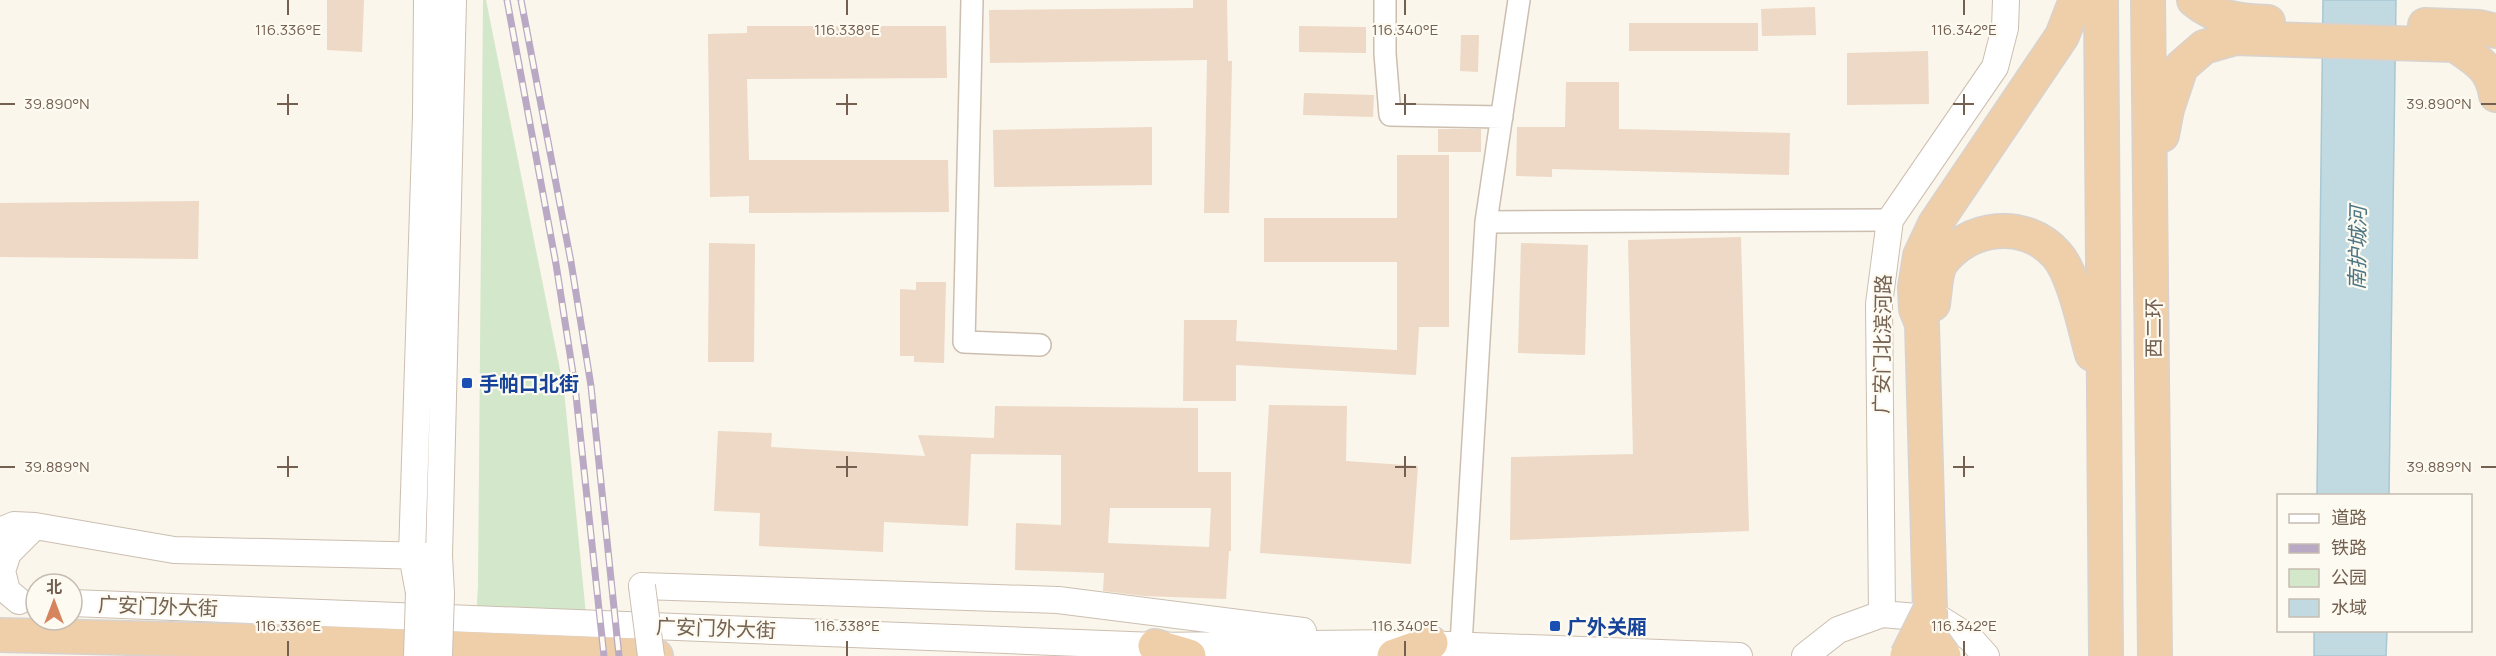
<svg xmlns="http://www.w3.org/2000/svg" width="2496" height="656" font-family="Manrope,'Noto Sans SC',sans-serif">
<style>
.park{fill:#d3e7ca}
.water{fill:#c1dae2;stroke:#a8c8d3;stroke-width:1.5}
.building{fill:#edd9c5;fill-rule:evenodd}
.lines{fill:none;stroke-linecap:round;stroke-linejoin:round}
.minor-casing{stroke:#ccbfb1;stroke-width:24}
.tertiary-casing{stroke:#ccbfb1;stroke-width:28}
.trunk-casing{stroke:#d8d2ce;stroke-width:36}
.minor{stroke:#fff;stroke-width:21}
.tertiary{stroke:#fff;stroke-width:26}
.trunk{stroke:#efcfaa;stroke-width:33}
.rail-casing{stroke:#baa9c4;stroke-width:7}
.rail{stroke:#fdfaf1;stroke-width:4.5;stroke-dasharray:14;stroke-linecap:butt}
.tertiary-bridge-casing{stroke:#ccbfb1;stroke-width:28;stroke-linecap:butt}
.trunk-bridge-casing{stroke:#d8d2ce;stroke-width:36;stroke-linecap:butt}
.tertiary-bridge{stroke:#fff;stroke-width:26}
.trunk-bridge{stroke:#efcfaa;stroke-width:33}
.ticks{fill:none;stroke:#736050;stroke-width:2}
.transit-dot{fill:#1a4fb4;stroke:#fdfaf1;stroke-width:2}
.labels{text-anchor:middle;dominant-baseline:central;stroke-width:4.5;stroke-linejoin:round;paint-order:stroke}
.street-label{font-size:20px;fill:#736050;stroke:#fdfaf1}
.transit-label{font-size:20px;font-weight:bold;fill:#164399;stroke:#fdfaf1;text-anchor:start}
.water-label{font-size:21px;font-style:italic;fill:#4c7583;stroke:#fdfaf1}
.ticks-label{font-size:15px;text-anchor:middle;fill:#736050;stroke:#fdfaf1;stroke-width:4.5;stroke-linejoin:round;paint-order:stroke}
</style>
<rect width="100%" height="100%" fill="#faf6eb"/>
<!-- park -->
<path class="park" d="M483,0h3l78,390 26,266h-116l4,-70z"/>
<!-- water -->
<path class="water" d="M2323,0h73l-7,495h-72z
M2314,631h73l-1,25h-72z"/>
<!-- building -->
<path class="building" d="M327,0h37l-2,52 -35,-2z
M1193,0h34l1,61h4l-3,152h-25l3,-153 -217,3 -1,-53 204,-2z
M1815,7l1,28 -54,1 -1,-27z
M1629,23h129v28h-129z
M747,26h199l1,52 -200,1 2,81h199l1,52 -200,1v-17l-39,1 -2,-163 39,-1z
M1299,26l67,1v26l-67,-1z
M1461,35h18l-1,37 -18,-1z
M1928,51l1,53 -82,1v-52z
M1566,82h53v47l171,4 -1,42 -237,-6v8l-36,-1 1,-49h48z
M1304,93l70,2 -1,22 -70,-2z
M1152,127v58l-158,2 -1,-57z
M1438,129h43v23h-43z
M1397,155h52v172h-30l-3,48 -180,-10v36h-53l1,-81h53l-1,21 161,9v-88h-133v-44h133z
M199,201l-1,58 -198,-2v-54z
M1741,237l8,294 -239,9 1,-83 122,-3 -5,-214z
M709,243l46,1 -1,118h-46z
M1521,243l67,2 -3,110 -67,-2z
M916,282h30l-2,81 -30,-1v-6h-14v-67l16,1z
M1269,405l78,1 -1,55 72,5 -7,98 -151,-11z
M995,406l203,2v64h33v79h-2l-3,48 -82,-3 -41,-5 1,-18 -89,-3 1,-47 45,2v-70l-90,-1 -3,72 -84,-4 -1,30 -124,-6 1,-33 -46,-2 4,-80 54,2 -1,14 154,9 -7,-21 76,3zM1110,508h101l-2,39 -101,-4z"/>
<g class="lines">
<!-- minor casing -->
<g class="minor-casing">
<path id="minor" d="M972,0l-8,342 76,3
M1385,0v54l5,61 112,2
M1486,222l404,-2
M1461,644l25,-422 33,-222"/>
</g>
<!-- tertiary casing -->
<g class="tertiary-casing">
<path id="tertiary" d="M0,531l14,-6 21,1 139,24 256,6
M642,586l416,14 245,31
M419,593l-7,-38 14,-440 1,-115
M441,594l-2,-38 14,-556
M19,601l-12,-10 -5,-20 6,-18 27,-27
M72,603l1083,43 240,-3 344,13
M1882,614l-3,-310 11,-84 105,-153 10,-39 1,-28
M1805,656l33,-26 44,-16 58,5 30,19 16,18"/>
</g>
<!-- trunk casing -->
<g class="trunk-casing">
<path id="trunk" d="M2101,0l5,656
M2148,0l7,656
M2194,0c23,19 46,21 74,22
M2425,25l54,2 17,4
M2162,135l5,-26 14,-42 23,-20 31,-9 220,7c22,15 37,23 41,50
M1933,304c2,-12 2,-31 8,-41 26,-37 84,-45 116,-8 17,19 28,74 35,99
M1930,610l-8,-286 -6,-15 -1,-22 5,-31 15,-32 127,-188 14,-36
M0,635l297,7 359,14
M1155,646l34,10
M1394,656l37,-13"/>
</g>
<!-- minor -->
<use href="#minor" class="minor"/>
<!-- tertiary -->
<use href="#tertiary" class="tertiary"/>
<!-- trunk -->
<use href="#trunk" class="trunk"/>
<!-- rail casing -->
<g class="rail-casing">
<path id="rail" d="M507,0l49,264 19,122 29,270
M521,0l50,262 20,124 28,270"/>
</g>
<!-- rail -->
<use href="#rail" class="rail"/>
<!-- tertiary-bridge casing -->
<g class="tertiary-bridge-casing">
<path id="tertiary-bridge" d="M642,586l9,70
M417,656l2,-63
M439,656l2,-62"/>
</g>
<!-- trunk-bridge casing -->
<g class="trunk-bridge-casing">
<path id="trunk-bridge" d="M1930,610l1,28 13,18
M1907,656l23,-46"/>
</g>
<!-- tertiary-bridge -->
<use href="#tertiary-bridge" class="tertiary-bridge"/>
<!-- trunk-bridge -->
<use href="#trunk-bridge" class="trunk-bridge"/>
</g>
<!-- ticks -->
<path class="ticks" d="M288,0v15M847,0v15M1405,0v15M1964,0v15M288,94v21M847,94v21M1405,94v21M1964,94v21M0,104h15M277,104h21M836,104h21M1395,104h21M1953,104h21M2481,104h15M288,456v21M847,456v21M1405,456v21M1964,456v21M0,467h15M277,467h21M836,467h21M1395,467h21M1953,467h21M2481,467h15M288,641v15M847,641v15M1405,641v15M1964,641v15"/>
<!-- markers -->
<g class="transit-dot">
<rect x="461" y="377" width="12" height="12" rx="3"/>
<rect x="1549" y="620" width="12" height="12" rx="3"/>
</g>
<g class="labels">
<!-- street labels -->
<g class="street-label">
<text transform="translate(2153 328) rotate(-90)">西二环</text>
<text transform="translate(1882 344) rotate(-89)">广安门北滨河路</text>
<text transform="translate(158 606) rotate(2)">广安门外大街</text>
<text transform="translate(716 628) rotate(2)">广安门外大街</text>
</g>
<!-- transit labels -->
<g class="transit-label">
<text x="479" y="383">手帕口北街</text>
<text x="1567" y="626">广外关厢</text>
</g>
<!-- water labels -->
<g class="water-label">
<text transform="translate(2357 248) rotate(-89)">南护城河</text>
</g>
</g>
<g class="ticks-label">
<text x="288" y="35">116.336°E</text>
<text x="847" y="35">116.338°E</text>
<text x="1405" y="35">116.340°E</text>
<text x="1964" y="35">116.342°E</text>
<text x="57" y="109">39.890°N</text>
<text x="2439" y="109">39.890°N</text>
<text x="57" y="472">39.889°N</text>
<text x="2439" y="472">39.889°N</text>
<text x="288" y="631">116.336°E</text>
<text x="847" y="631">116.338°E</text>
<text x="1405" y="631">116.340°E</text>
<text x="1964" y="631">116.342°E</text>
</g>
<!-- legend -->
<rect x="2277" y="494" width="195" height="138" fill="#fdfaf1" stroke="#c6bcb1" stroke-width="1.5"/>
<rect x="2289" y="514" width="30" height="9" fill="#ffffff" stroke="#c6bcb1" stroke-width="1.5"/>
<text x="2331" y="524" font-size="18" fill="#736050">道路</text>
<rect x="2289" y="544" width="30" height="9" fill="#baa9c4" stroke="#c6bcb1" stroke-width="1.5"/>
<text x="2331" y="554" font-size="18" fill="#736050">铁路</text>
<rect x="2289" y="569" width="30" height="18" fill="#d3e7ca" stroke="#c6bcb1" stroke-width="1.5"/>
<text x="2331" y="584" font-size="18" fill="#736050">公园</text>
<rect x="2289" y="599" width="30" height="18" fill="#c1dae2" stroke="#c6bcb1" stroke-width="1.5"/>
<text x="2331" y="614" font-size="18" fill="#736050">水域</text>
<!-- north arrow -->
<g transform="translate(54 602)"><circle r="28" fill="#fdfaf1" stroke="#c6bcb1" stroke-width="1.5"/>
<path d="M0-4.5L10 22L0 15L-10 22Z" fill="#d6845e"/>
<text y="-9" font-size="16" font-weight="bold" text-anchor="middle" fill="#736050">北</text>
</g>
</svg>
